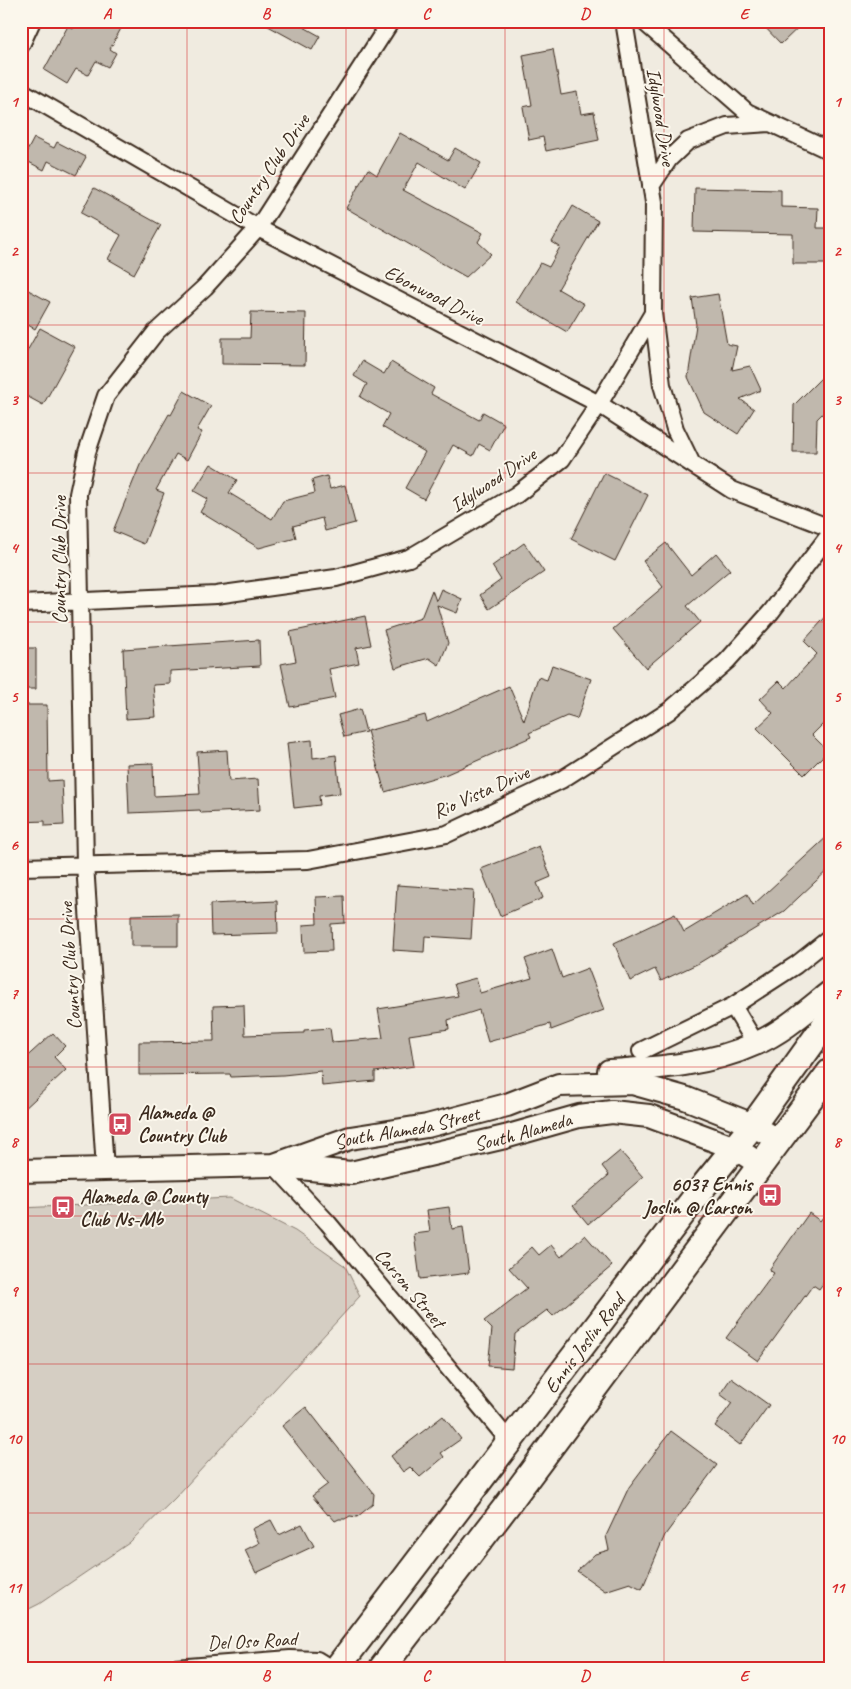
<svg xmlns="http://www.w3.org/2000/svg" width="851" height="1689" font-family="Caveat,sans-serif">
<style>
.green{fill:#d5cec3;stroke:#887c70}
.building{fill:#c0b8ad;stroke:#3b2a1e}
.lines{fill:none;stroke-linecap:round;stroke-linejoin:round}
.minor-casing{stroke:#3b2a1e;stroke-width:20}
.secondary-casing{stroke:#3b2a1e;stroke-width:26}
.primary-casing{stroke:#3b2a1e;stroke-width:29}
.minor{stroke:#fbf7ec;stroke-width:16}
.secondary{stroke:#fbf7ec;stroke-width:22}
.primary{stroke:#fbf7ec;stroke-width:25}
.grid{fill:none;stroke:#d62828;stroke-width:1;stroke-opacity:0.55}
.labels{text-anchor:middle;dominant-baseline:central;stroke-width:4;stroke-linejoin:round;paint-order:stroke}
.street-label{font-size:20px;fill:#3b2a1e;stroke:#fbf7ec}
.poi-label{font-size:20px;font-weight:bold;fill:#3b2a1e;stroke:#fbf7ec;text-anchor:start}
.neatline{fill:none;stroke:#d62828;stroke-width:2}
.grid-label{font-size:16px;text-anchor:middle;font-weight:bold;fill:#d62828}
</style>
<rect width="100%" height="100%" fill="#f0ebe0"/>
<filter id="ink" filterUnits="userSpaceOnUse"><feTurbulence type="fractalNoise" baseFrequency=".02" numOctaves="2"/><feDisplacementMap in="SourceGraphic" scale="10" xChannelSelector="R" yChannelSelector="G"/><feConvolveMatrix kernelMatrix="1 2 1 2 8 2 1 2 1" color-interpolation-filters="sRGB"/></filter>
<g filter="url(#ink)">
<!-- green -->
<path class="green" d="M230,1198l65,33 50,35 15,30 -185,202 -46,45 -90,61 -18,9v-405z"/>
<!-- building -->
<path class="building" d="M78,21h47l-15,28 6,4 -8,14 -12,-6 -8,14 -12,-6 -9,15 -23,-14 24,-44 5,3z
M259,21h34l27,15 -8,14z
M759,21h46l-24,23z
M553,49l8,46 16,-3 4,22 13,-2 5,28 -53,11 -3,-14 -14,3 -6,-33 9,-2 -9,-50z
M400,133l48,27 7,-12 26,15 -16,27 -46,-28 -16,28 80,43 -5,9 13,12 -25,23 -120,-69 22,-39 9,6z
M34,138l20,10 3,-6 29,15 -10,18 -28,-14 -4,9 -21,-11z
M94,188l67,37 -27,49 -26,-15 13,-24 -40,-22z
M695,188l86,2v17l37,1 -1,20h13v36h-37v-30l-99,-2z
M573,206l25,15 -40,68 26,15 -17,28 -51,-30 24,-39 9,4 11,-20 -8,-5z
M21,286l29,16 -15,27 -14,-8z
M718,294l9,50 10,2 -5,24 18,-4 11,24 -21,9 14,10 -16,25 -34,-22 -16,-35 8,-52 -4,-27z
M251,312l55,1 -1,52 -83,-1v-26h28z
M40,328l35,19 -32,58 -22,-12v-31z
M362,361l22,13 7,-12 43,26 -3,6 48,26 4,-8 21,12 -14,26 -11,-6 -6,12 -20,-11 -29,54 -19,-11 20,-36 -43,-25 7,-13 -29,-17 7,-13 -13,-8z
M830,369v37l-13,13 -1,33h-23l1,-47z
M184,391l27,15 -14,24 5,2 -15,28 -11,-6 -20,36 8,3 -20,51 -31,-13 27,-66 29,-51 2,1z
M211,464l26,16 -8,13 43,26 11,-18 32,-8 -3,-13 15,-4 3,13 15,-4 10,38 -30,8 -3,-13 -29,8 3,12 -37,10 -59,-36 8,-13 -14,-8z
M604,473l44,22 -33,66 -44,-22z
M524,543l20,29 -55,37 -9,-14 21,-15 -9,-14z
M666,543l25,32 25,-22 14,17 -43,36 13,16 -54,46 -33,-39 50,-42 -20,-26z
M441,589l21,10 -5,14 -20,-8 11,38 -9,22 -10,-7 -34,10 -11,-38 37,-12 11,-28 4,11z
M830,612v105l-18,18 16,16 -24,24 -47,-47 16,-15 -13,-14 19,-18 7,7 31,-34 -13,-13z
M365,616l6,29 -15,3 3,15 -30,6 6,29 -45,9 -9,-43 15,-3 -6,-29z
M259,640l1,26 -90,5v13l-17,1 3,32 -30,2 -3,-70z
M21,648h15v41h-15z
M552,665l39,14 -14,40 -10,-3 -38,17 2,4 -84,37 -62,18 -18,-61 58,-16 2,7 82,-36 15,35 14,-44 9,3z
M26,705h21l1,76 14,-1 2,45 -19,1v-5l-24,1v-85h5z
M360,709l6,23 -22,5 -6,-22z
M312,740l1,18 23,-3 4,38 -21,3 1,9 -26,3 -7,-65z
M227,750l2,31 29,-2 2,31 -59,3 -1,-3 -71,3 -2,-49 26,-1 1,33 46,-2 -3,-42z
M830,834v34l-46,43 -85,52 -38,18 -6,-12 -25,12 -16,-38 61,-29 9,18 63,-38 6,11z
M539,846l12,31 -14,6 6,15 -43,18 -19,-47z
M397,885l77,5 -3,49 -46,-3 -1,16 -31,-2z
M344,896l1,27 -14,1 1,27 -28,1 -1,-27 14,-1 -1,-27z
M277,901l1,32 -67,2 -1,-31z
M178,914v32h-47v-31z
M552,949l10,29 26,-10 16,42 -53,20 -1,-6 -62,18 -9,-32 -31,10 1,9 -40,6 5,31 -39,6v9l-53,5 -1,-15 -38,4 -52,2 -1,-3 -91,1v-33l75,-1 -1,-35 31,-1 1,30 59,-2v-3l26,-2 2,14 51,-4 -5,-29 80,-13 -4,-12 22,-6 4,15 52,-15 -7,-19z
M53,1033l12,13 -11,11 12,13 -45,42v-50z
M620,1151l23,26 -55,47 -15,-18 36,-31 -7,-9z
M449,1207l3,22 11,-2 6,46 -49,6 -6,-45 16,-2 -3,-22z
M830,1208v66l-11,15 -6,-4 -55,76 -32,-23 48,-65 -5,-3 40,-57 11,8z
M585,1235l27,31 -59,50 -6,-6 -32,24 -3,34 -24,-2 4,-37 -8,-8 43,-33 -18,-20 23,-21 7,8 12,-10 10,12z
M731,1378l38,27 -29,40 -25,-19 17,-23 -12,-9z
M306,1407l68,87 -1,10 -16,13 -7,-1 -5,3h-6l-4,2 -6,-7 -1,1 -16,-19 16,-12 -46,-58z
M443,1416l18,23 -20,14 3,4 -24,20 -10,-10 -7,5 -12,-16z
M671,1431l46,34 -52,70 -23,54 -12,-6 -25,8 -28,-20 18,-17 14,-4 -3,-14 23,-49z
M271,1520l8,15 23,-11 12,22 -58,27 -11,-23 14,-7 -7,-14z"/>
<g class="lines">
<!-- minor casing -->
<g class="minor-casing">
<path id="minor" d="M643,21l104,91 83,39
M21,45l11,-24
M21,91l237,137 341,176 133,86 98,38
M651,186l18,-27 19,-18 39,-15 42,-3
M653,313l9,72 13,44 16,33
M21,604l195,-9 120,-17 73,-20 107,-63 46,-36 37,-55 54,-91 1,-111 -30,-181
M21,867l287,-7 139,-26 114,-54 108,-69 58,-50 44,-49 59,-78
M733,1006l23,38
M641,1051l92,-45 63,-41 34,-27
M274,1165l54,58 182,219
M105,1169l-20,-305 -7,-370 9,-42 19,-56 50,-64 49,-45 53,-59 133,-207
M175,1668l115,-9 27,1 13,8"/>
</g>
<!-- secondary casing -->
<g class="secondary-casing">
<g id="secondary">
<path d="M609,1071c50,-3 100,-6 146,-27 28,-12 51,-33 75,-52"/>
<path id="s1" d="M280,1166l71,7 154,-36 74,-21 33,-4 37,4 86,32 26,17"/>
<path id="s2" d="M21,1171l253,-6 76,-27 77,-12 80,-21 52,-20 73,-2 53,15 68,27 26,16"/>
</g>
</g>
<!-- primary casing -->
<g class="primary-casing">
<g id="primary">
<path id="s3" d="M337,1668l369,-485 47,-58 77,-107"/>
<path d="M382,1668l123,-160 325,-436"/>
</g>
</g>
<!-- minor -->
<use href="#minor" class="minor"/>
<!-- secondary -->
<use href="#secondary" class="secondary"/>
<!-- primary -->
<use href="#primary" class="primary"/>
</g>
</g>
<!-- grid -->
<path class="grid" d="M187,21v1647M346,21v1647M505,21v1647M664,21v1647M21,176h809M21,325h809M21,473h809M21,622h809M21,770h809M21,919h809M21,1067h809M21,1216h809M21,1364h809M21,1513h809"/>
<!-- icons -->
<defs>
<g id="bus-square" transform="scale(1.25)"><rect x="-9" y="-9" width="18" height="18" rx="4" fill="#d1495b" stroke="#fbf7ec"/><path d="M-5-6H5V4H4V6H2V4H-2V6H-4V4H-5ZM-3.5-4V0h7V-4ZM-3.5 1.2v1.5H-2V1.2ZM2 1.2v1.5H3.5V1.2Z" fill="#fff"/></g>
</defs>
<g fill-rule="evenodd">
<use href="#bus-square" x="120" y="1124"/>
<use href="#bus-square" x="770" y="1195"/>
<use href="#bus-square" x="63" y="1207"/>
</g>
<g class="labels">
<!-- street labels -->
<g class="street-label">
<text transform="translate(661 117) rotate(81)">Idylwood Drive</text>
<text transform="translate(269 169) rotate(-56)">Country Club Drive</text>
<text transform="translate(434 295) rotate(27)">Ebonwood Drive</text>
<text transform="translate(493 480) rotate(-34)">Idylwood Drive</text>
<text transform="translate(59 560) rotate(-90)">Country Club Drive</text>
<text transform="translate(481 792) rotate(-24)">Rio Vista Drive</text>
<text transform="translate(70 966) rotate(-94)">Country Club Drive</text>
<text stroke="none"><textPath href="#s2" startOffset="391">South Alameda Street</textPath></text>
<text stroke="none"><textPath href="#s1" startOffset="248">South Alameda</textPath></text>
<text transform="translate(410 1288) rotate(50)">Carson Street</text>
<text stroke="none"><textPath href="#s3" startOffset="408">Ennis Joslin Road</textPath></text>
<text transform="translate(252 1641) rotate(-3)">Del Oso Road</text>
</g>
<!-- poi labels -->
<g class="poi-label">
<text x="138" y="1112">Alameda @<tspan x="138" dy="23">Country Club</tspan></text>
<text x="752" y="1184" text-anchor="end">6037 Ennis<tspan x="752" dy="23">Joslin @ Carson</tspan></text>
<text x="80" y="1196">Alameda @ County<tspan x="80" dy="23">Club Ns-Mb</tspan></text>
</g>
</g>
<!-- margin -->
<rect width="851" height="1689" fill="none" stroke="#fbf7ec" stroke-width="55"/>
<rect x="28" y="28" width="796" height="1634" class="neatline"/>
<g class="grid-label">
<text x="107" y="19">A</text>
<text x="266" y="19">B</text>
<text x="426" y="19">C</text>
<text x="585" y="19">D</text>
<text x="744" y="19">E</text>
<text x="14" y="107">1</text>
<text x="837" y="107">1</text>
<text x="14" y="256">2</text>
<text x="837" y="256">2</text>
<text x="14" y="405">3</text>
<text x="837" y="405">3</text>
<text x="14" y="553">4</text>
<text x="837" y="553">4</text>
<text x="14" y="702">5</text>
<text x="837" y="702">5</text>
<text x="14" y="850">6</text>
<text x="837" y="850">6</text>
<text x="14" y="999">7</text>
<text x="837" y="999">7</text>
<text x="14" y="1147">8</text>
<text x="837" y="1147">8</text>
<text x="14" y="1296">9</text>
<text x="837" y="1296">9</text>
<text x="14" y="1444">10</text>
<text x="837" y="1444">10</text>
<text x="14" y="1593">11</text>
<text x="837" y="1593">11</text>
<text x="107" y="1681">A</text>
<text x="266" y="1681">B</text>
<text x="426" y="1681">C</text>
<text x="585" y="1681">D</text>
<text x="744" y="1681">E</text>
</g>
</svg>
